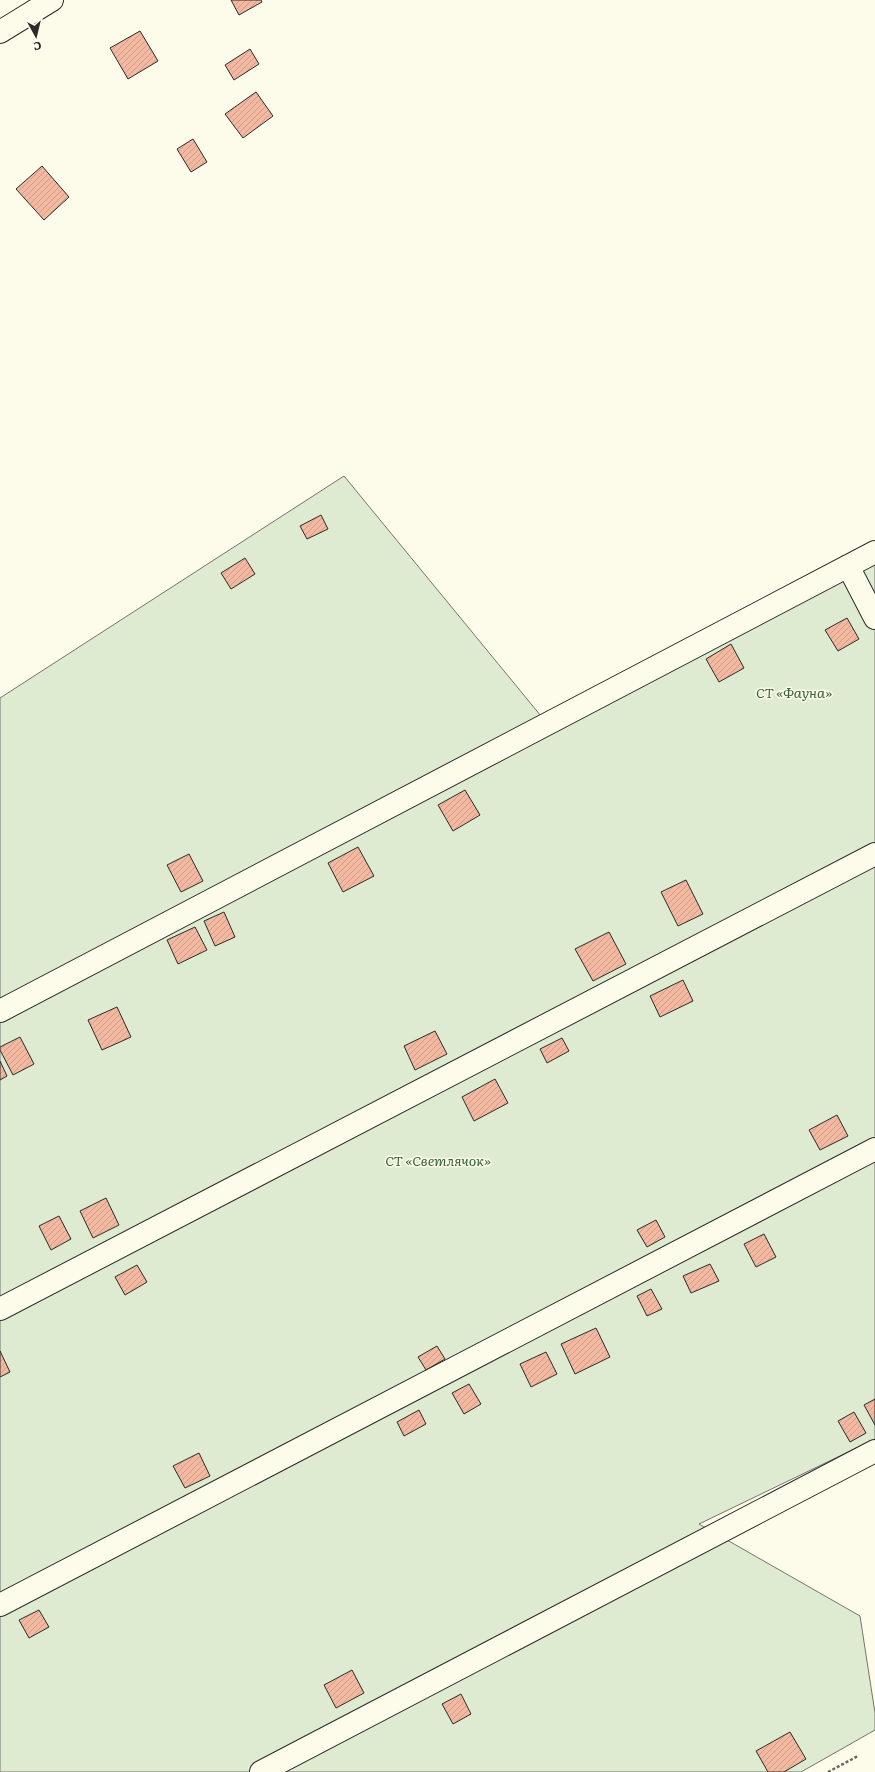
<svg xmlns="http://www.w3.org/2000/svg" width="875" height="1772" font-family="Literata,serif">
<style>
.garden{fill:#deebd1;stroke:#74746e}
.building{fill:url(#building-hatch);stroke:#2b2b2b}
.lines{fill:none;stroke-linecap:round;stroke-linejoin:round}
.minor-casing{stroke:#2b2b2b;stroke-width:24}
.path{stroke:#6a6964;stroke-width:2.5;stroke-dasharray:3 2;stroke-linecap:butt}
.minor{stroke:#fdfbea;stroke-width:22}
.labels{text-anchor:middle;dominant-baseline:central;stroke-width:3;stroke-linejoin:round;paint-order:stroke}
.park-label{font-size:14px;font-style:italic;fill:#34623c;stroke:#fdfbea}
</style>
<defs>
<pattern id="building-hatch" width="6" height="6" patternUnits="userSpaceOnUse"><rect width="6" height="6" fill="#f2b8a0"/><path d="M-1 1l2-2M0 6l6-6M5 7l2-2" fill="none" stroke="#d09e8a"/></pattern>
</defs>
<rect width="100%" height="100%" fill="#fdfbea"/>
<!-- garden -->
<path class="garden" d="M344,476l206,251 325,-168v880l-176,85 161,92 15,97v17l-74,42h-801v-1074z"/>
<!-- building -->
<path class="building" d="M231,0h30l1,2 -23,13z
M140,31l18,30 -30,18 -18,-31z
M250,49l9,15 -25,16 -9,-15z
M256,92l17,24 -30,22 -18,-24z
M193,139l14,23 -16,10 -14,-23z
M42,166l27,31 -25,23 -28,-31z
M321,515l7,14 -21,10 -7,-13z
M245,558l10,16 -24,15 -10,-16z
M847,618l12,21 -21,12 -13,-21z
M731,644l13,24 -25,14 -13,-23z
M465,790l15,25 -27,16 -15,-26z
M358,847l16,29 -31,16 -15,-29z
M189,854l14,27 -22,11 -14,-27z
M686,880l17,34 -25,12 -17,-34z
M224,912l11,25 -20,9 -11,-25z
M195,927l12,23 -29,14 -11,-24z
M609,932l17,32 -33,17 -18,-32z
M683,980l10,21 -33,16 -10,-21z
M117,1007l14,30 -29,13 -14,-30z
M435,1031l12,23 -32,16 -11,-24z
M20,1037l14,27 -21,11 -13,-25v-3z
M562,1038l7,13 -22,12 -7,-14z
M0,1061l7,15 -7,4z
M495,1079l13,24 -34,18 -12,-24z
M837,1115l11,21 -28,14 -11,-20z
M106,1198l13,27 -26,13 -13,-27z
M59,1216l12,23 -20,11 -12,-24z
M656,1220l9,17 -18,10 -10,-17z
M764,1234l12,23 -20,10 -12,-23z
M710,1264l9,17 -28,12 -8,-17z
M137,1265l10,17 -22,13 -10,-18z
M651,1289l11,20 -15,7 -10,-20z
M596,1328l14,29 -35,17 -14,-30z
M437,1346l8,13 -19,11 -8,-13z
M0,1351l10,21 -10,5z
M546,1352l11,22 -26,13 -11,-23z
M469,1384l12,20 -17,10 -12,-21z
M875,1399v26l-11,-20z
M419,1410l7,14 -22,12 -7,-14z
M854,1412l12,21 -16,9 -12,-21z
M199,1453l11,23 -25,12 -12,-22z
M39,1610l10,17 -20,11 -10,-18z
M352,1670l12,23 -28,15 -12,-23z
M461,1694l10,20 -18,10 -11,-20z
M790,1732l16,27 -22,13h-16l-12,-21z"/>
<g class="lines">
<!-- minor casing -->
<g class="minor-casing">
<path id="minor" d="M0,32l52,-32
M848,566l27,52
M0,1011l875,-459
M0,1309l875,-455
M0,1605l875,-456
M261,1772l614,-321"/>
</g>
<!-- path -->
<path class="path" d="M828,1772l30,-16"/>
<!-- minor -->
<use href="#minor" class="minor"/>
</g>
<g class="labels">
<!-- park labels -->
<g class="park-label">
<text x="794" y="692">СТ «Фауна»</text>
<text x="438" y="1160">СТ «Светлячок»</text>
</g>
</g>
<!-- north arrow -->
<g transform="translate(36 36) rotate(172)" stroke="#fdfbea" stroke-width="3" paint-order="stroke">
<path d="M0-3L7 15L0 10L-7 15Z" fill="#2b2b2b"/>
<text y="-6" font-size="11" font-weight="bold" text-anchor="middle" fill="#2b2b2b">С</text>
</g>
</svg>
